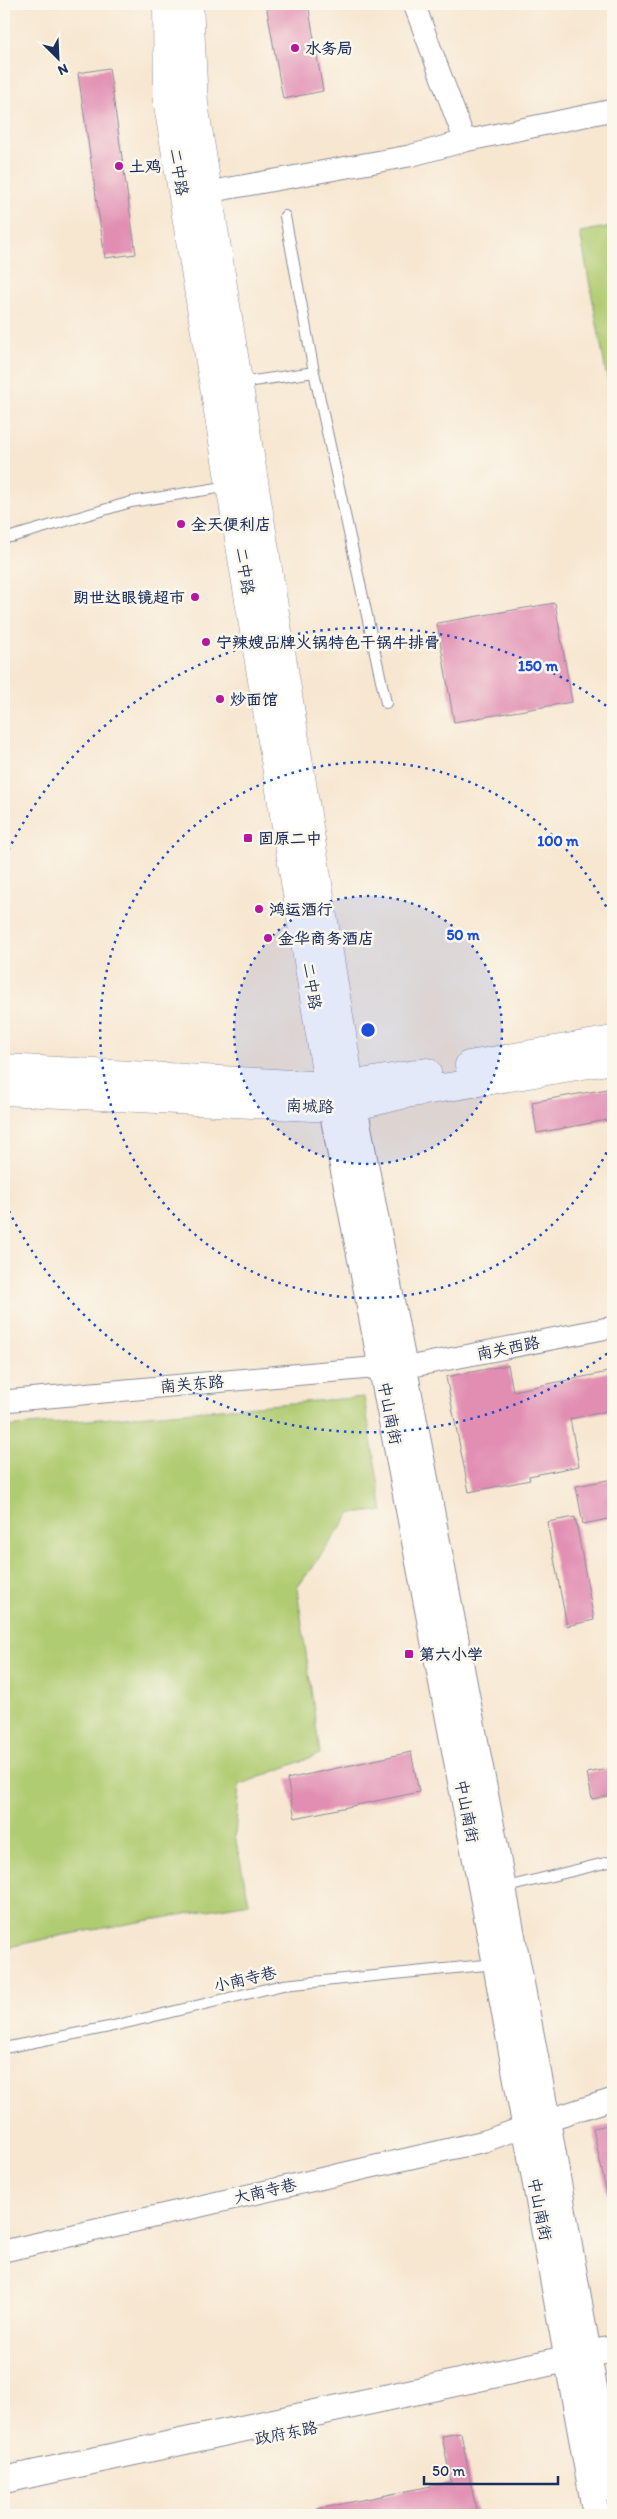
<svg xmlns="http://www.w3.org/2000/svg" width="617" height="2519" font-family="Itim,'LXGW WenKai TC',sans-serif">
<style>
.green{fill:#b0cc72;stroke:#667e68}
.building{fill:#e18eb2}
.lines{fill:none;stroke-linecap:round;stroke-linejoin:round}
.service-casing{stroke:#898b98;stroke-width:12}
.minor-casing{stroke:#898b98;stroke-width:23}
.tertiary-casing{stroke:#898b98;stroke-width:28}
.secondary-casing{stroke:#898b98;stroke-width:29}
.service{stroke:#fff;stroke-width:10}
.minor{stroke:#fff;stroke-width:21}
.tertiary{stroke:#fff;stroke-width:26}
.secondary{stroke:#fff;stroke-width:28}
.ring{fill:none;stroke:#1d4ed8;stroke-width:2.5;stroke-dasharray:2.5 5}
.poi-dot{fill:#b5179e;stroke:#fbf7ec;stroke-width:2}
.labels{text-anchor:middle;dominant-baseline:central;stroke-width:5;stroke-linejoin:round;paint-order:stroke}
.poi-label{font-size:16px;font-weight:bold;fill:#1b2f5e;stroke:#fbf7ec;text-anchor:start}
.street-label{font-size:16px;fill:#1b2f5e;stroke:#fbf7ec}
.centre{fill:#1d4ed8;stroke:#fbf7ec;stroke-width:2.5}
.ring-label{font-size:15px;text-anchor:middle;font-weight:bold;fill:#1d4ed8;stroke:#fbf7ec;stroke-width:5;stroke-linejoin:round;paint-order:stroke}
</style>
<rect width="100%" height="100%" fill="#fbf7ec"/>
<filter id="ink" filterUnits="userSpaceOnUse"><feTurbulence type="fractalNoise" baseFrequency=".02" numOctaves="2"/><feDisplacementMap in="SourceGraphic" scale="10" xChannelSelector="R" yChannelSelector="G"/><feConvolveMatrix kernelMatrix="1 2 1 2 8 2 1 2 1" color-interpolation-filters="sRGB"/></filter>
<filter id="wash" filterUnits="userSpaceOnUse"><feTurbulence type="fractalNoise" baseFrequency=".0096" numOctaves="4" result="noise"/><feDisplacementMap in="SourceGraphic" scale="20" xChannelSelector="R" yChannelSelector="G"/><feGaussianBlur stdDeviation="1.12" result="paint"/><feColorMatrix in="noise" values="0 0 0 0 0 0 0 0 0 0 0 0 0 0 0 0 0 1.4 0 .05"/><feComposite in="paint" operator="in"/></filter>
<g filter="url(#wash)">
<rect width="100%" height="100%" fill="#f7e7d1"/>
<!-- green -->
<path class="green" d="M613,226v184l-33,-178z
M364,1397l19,114 -32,2 -54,75 23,166 -81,31 -4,51 14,67 -185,32 -60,13v-521z"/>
<g id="blocks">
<!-- building -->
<path class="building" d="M266,4h42l15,87 -40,8z
M109,68l27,186 -31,4 -27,-185z
M555,603l17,99 -118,20 -17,-99z
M613,1088v31l-76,14 -5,-31z
M508,1365l5,26 100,-20v39l-43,9 9,47 -50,10 1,4 -61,12 -23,-115z
M613,1479v39l-30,6 -7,-38z
M575,1517l19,103 -27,6 -20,-104z
M411,1752l8,40 -124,26 -8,-39z
M613,1768v27l-21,4 -5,-26z
M613,2124v70l-6,1 -14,-67z
M461,2433l16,82h-159l-1,-6 134,-27 -9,-46z"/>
</g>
</g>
<g filter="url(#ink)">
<use href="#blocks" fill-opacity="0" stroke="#898b98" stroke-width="1"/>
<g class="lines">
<!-- service casing -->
<g class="service-casing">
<path id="service" d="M285,216l29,156 72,331
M240,383l74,-11
M11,537l120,-35 99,-16
M503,1888l110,-27
M4,2048l105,-21 174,-42 212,-21"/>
</g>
<!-- minor casing -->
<g class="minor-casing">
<path id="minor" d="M414,4l51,137
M208,192l201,-36 56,-15 148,-31
M403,1368l210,-41
M4,1401l377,-34
M547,2120l66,-21
M4,2251l481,-110 39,-14"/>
</g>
<!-- tertiary casing -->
<g class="tertiary-casing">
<path id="tertiary" d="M350,1085l197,1035 44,252 22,117
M332,1108l164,856 100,551
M4,2480l609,-131"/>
</g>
<!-- secondary casing -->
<g class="secondary-casing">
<path id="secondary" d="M167,4l1,101 164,1003
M189,4l5,100 156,981
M469,1065l144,-25
M4,1068l325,18 21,-1 77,-13
M4,1091l328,17 24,-2 50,-12 207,-34"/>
</g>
<!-- service -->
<use href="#service" class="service"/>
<!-- minor -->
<use href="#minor" class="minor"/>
<!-- tertiary -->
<use href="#tertiary" class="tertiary"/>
<!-- secondary -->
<use href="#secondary" class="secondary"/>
</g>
</g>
<!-- distance rings -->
<circle cx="368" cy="1030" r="134" fill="#1d4ed8" fill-opacity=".12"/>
<g class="ring">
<circle cx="368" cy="1030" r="134"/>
<path d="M613 1139A268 268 0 1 1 613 921"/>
<path d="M613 1349A402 402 0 0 1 5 1203M5 857A402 402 0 0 1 613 711"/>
</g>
<!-- markers -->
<g class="poi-dot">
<circle cx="295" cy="48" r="5"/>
<circle cx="119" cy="166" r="5"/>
<circle cx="181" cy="524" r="5"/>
<circle cx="195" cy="597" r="5"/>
<circle cx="206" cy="642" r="5"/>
<circle cx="220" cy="699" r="5"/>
<rect x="243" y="833" width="10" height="10" rx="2.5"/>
<circle cx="259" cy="909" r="5"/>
<circle cx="268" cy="938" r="5"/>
<rect x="404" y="1649" width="10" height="10" rx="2.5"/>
</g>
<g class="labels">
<!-- poi labels -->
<g class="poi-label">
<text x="305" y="48">水务局</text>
<text x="129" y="166">土鸡</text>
<text x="191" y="524">全天便利店</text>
<text x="185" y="597" text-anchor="end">朗世达眼镜超市</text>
<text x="216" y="642">宁辣嫂品牌火锅特色干锅牛排骨</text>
<text x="230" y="699">炒面馆</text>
<text x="258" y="838">固原二中</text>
<text x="269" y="909">鸿运酒行</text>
<text x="278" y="938">金华商务酒店</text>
<text x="419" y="1654">第六小学</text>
</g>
<!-- street labels -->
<g class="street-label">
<text transform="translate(179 172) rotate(81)">二中路</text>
<text transform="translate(245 571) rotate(81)">二中路</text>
<text transform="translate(312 986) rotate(81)">二中路</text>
<text transform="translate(310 1106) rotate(2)">南城路</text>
<text transform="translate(508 1348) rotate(-11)">南关西路</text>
<text transform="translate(192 1384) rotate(-5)">南关东路</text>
<text transform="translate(390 1413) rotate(79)">中山南街</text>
<text transform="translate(467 1811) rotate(79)">中山南街</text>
<text transform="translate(245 1979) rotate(-13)">小南寺巷</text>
<text transform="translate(265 2191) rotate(-13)">大南寺巷</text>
<text transform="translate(540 2209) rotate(79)">中山南街</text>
<text transform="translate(286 2433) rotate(-11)">政府东路</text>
</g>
</g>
<circle cx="368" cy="1030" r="8" class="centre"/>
<g class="ring-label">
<text x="538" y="671">150 m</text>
<text x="558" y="846">100 m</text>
<text x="463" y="940">50 m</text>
</g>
<!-- margin -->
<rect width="617" height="2519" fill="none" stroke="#fbf7ec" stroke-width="20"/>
<!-- north arrow -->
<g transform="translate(58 58) rotate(156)" stroke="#fbf7ec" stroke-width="4" paint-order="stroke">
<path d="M0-4L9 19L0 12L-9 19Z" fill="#1b2f5e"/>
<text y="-8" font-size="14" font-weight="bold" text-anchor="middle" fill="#1b2f5e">N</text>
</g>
<!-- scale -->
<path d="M424 2476v8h134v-8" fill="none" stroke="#1b2f5e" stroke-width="2.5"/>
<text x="432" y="2476" font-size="15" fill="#1b2f5e" stroke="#fbf7ec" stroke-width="4" paint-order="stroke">50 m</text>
</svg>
